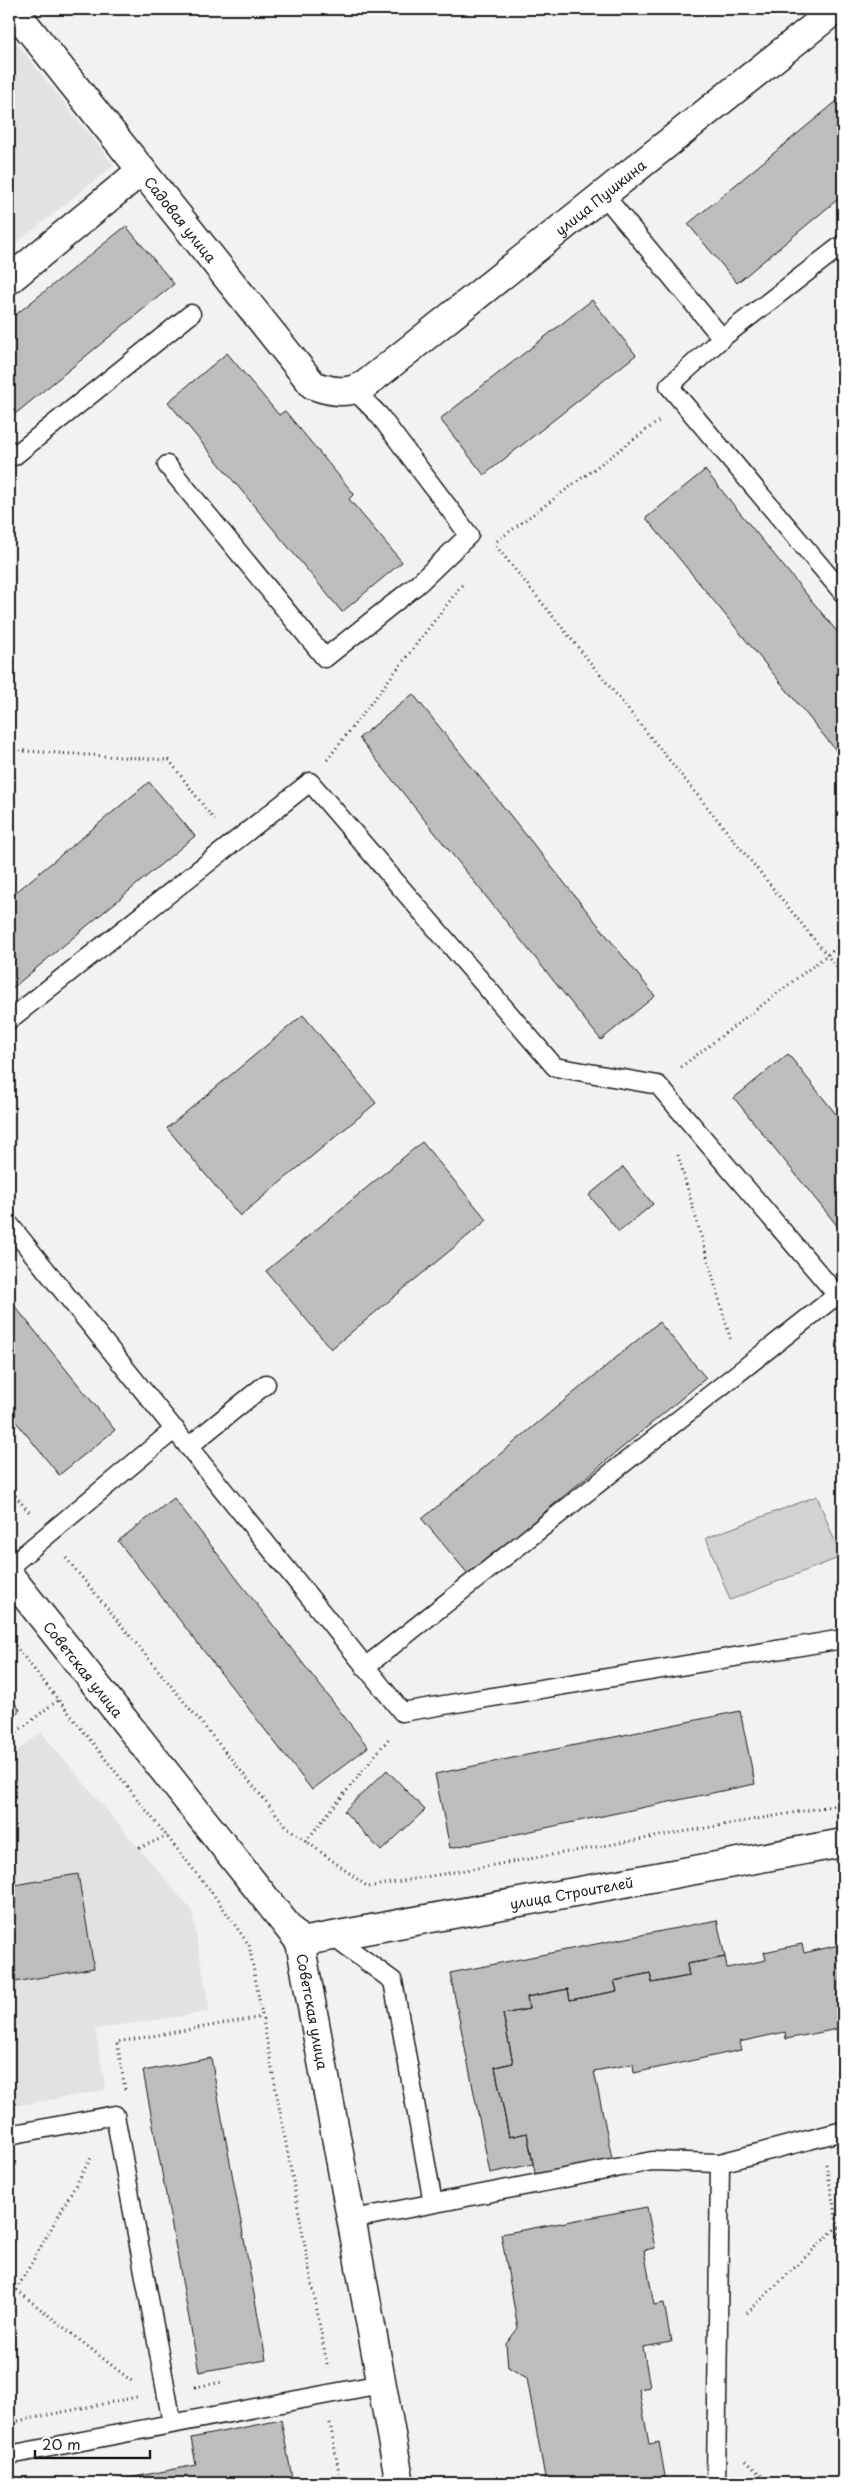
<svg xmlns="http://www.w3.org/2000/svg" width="852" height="2492" font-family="'Playpen Sans',sans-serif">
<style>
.built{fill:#e2e2e2}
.green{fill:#d2d2d2;stroke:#777}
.building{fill:#bdbdbd;stroke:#1c1c1c}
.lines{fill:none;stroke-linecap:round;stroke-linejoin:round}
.lane-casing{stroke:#1c1c1c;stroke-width:21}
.street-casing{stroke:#1c1c1c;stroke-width:31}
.secondary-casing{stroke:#1c1c1c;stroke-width:31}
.path{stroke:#1c1c1c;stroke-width:3;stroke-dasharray:1 4;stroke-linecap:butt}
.lane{stroke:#fff;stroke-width:18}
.street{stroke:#fff;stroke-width:28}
.secondary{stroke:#fff;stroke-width:28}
.labels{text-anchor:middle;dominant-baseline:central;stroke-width:4.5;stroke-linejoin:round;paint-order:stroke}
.street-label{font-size:14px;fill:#1c1c1c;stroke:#fff}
</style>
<rect width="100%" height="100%" fill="#f2f2f2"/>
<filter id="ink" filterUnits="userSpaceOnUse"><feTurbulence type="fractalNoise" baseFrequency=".02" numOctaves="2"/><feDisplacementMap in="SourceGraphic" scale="10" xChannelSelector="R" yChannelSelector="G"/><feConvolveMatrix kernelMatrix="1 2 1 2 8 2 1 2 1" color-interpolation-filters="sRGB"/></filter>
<g filter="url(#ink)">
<!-- built -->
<path class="built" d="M9,34l105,131 -105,84z
M41,1732l151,179 18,101 -115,17 11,61 -97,17v-350z"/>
<!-- green -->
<path class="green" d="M817,1496l24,61 -111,43 -24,-62z"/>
<!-- building -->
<path class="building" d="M843,96v99l-106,88 -49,-59z
M126,226l48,58 -165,135v-99z
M592,300l44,55 -152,120 -44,-56z
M227,353l52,62 6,-4 69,83 -5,5 53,63 -60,50 -174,-210z
M705,470l138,169v120l-197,-241z
M413,694l242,302 -54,44 -242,-302z
M149,782l46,54 -186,155v-93z
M303,1015l73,88 -136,113 -73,-88z
M788,1054l55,69v110l-109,-135z
M422,1142l65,78 -156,129 -65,-78z
M623,1167l30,37 -34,28 -30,-37z
M9,1299l106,131 -56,45 -50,-62z
M659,1322l47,56 -237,197 -47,-56z
M174,1498l194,249 -56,43 -194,-249z
M9,1695l11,15 -11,9z
M740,1711l15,73 -305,64 -15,-74z
M387,1770l38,40 -44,41 -37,-40z
M78,1874l16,94 -85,15v-97z
M717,1920l8,37 -38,7 2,12 -37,7 -2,-10 -36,8 3,10 -47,9 -2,-11 -41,8 2,12 -26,5 10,49 -18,4 14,70 18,-4 6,31 -43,9 -40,-200z
M843,1933v95l-57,11 -1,-7 -46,10 2,8 -107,23 -1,-9 -39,7 19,92 -77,15 -9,-45 -18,4 -14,-70 18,-4 -10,-49 26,-5 -2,-12 41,-8 2,11 47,-9 -3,-10 36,-8 2,10 37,-7 -2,-12 38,-7 2,11 39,-8 -2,-8 38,-8 2,9 35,-8 -2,-11z
M211,2058l55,302 -67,12 -56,-301z
M647,2207l8,41 -11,2 10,55 10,-2 7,39 -28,5 7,40 -11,2 10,55 10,-2 7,40 -120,1 -19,-105 -19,-11 -2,-23 12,-16 -17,-94z
M281,2420l12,63h-190l93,-18 -5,-27z"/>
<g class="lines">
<!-- lane casing -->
<g class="lane-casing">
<path id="lane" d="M603,194l119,144 -53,48 174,207
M722,338l121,-94
M9,450l5,6 177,-142
M167,465l158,193 93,-74 51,-49 -90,-120 -24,-24
M9,1020l301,-238 245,285 103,18 185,217
M9,1224l393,488 441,-73
M188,1447l78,-63
M9,1567l166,-138
M365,1667l472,-372
M332,1936l61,45 40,222
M9,2135l106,-20 57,308
M353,2219l299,-58 68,2 123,-32
M9,2455l372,-71
M716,2483l4,-320"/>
</g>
<!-- street casing -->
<g class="street-casing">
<g id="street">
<path id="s1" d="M13,9l300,376c18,7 36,10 53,-1l470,-375"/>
<path d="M9,280l133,-110"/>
<path id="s2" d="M300,1942l543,-99"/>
</g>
</g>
<!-- secondary casing -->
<g class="secondary-casing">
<g id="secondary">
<path id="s3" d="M9,1575l291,367 100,541"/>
</g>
</g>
<!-- path -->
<path class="path" d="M497,541l163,-121
M496,546l347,429
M9,750l160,10 46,61
M327,760l135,-175
M681,1067l162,-124
M678,1155l53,186
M9,1488l20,24
M66,1558l221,269 81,60 475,-83
M9,1638l204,256 36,51 78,419
M9,1738l49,-38
M306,1841l84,-104
M139,1848l28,-12
M125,2089l-8,-47 145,-25
M826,2164l17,91
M9,2284l125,99
M9,2303l83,-147
M747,2313l91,-87
M195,2387l28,-5
M18,2421l119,-24
M330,2423l11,60
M746,2461l23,22"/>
<!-- lane -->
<use href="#lane" class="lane"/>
<!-- street -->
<use href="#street" class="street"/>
<!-- secondary -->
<use href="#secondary" class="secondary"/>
</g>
</g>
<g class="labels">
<!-- street labels -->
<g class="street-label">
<text stroke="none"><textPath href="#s1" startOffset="836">улица Пушкина</textPath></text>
<text stroke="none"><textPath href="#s1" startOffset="269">Садовая улица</textPath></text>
<text stroke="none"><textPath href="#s3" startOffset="120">Советская улица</textPath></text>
<text stroke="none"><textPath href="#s2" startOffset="276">улица Строителей</textPath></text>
<text stroke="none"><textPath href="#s3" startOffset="539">Советская улица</textPath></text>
</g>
</g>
<!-- margin -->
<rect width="852" height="2492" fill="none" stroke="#fff" stroke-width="30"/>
<rect x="15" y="15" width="822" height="2462" fill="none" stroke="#1c1c1c" stroke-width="2" filter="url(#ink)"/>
<!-- scale -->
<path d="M35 2450v8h115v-8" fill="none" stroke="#1c1c1c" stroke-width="2.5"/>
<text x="42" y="2450" font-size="15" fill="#1c1c1c" stroke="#ffffff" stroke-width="4" paint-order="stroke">20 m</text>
</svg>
